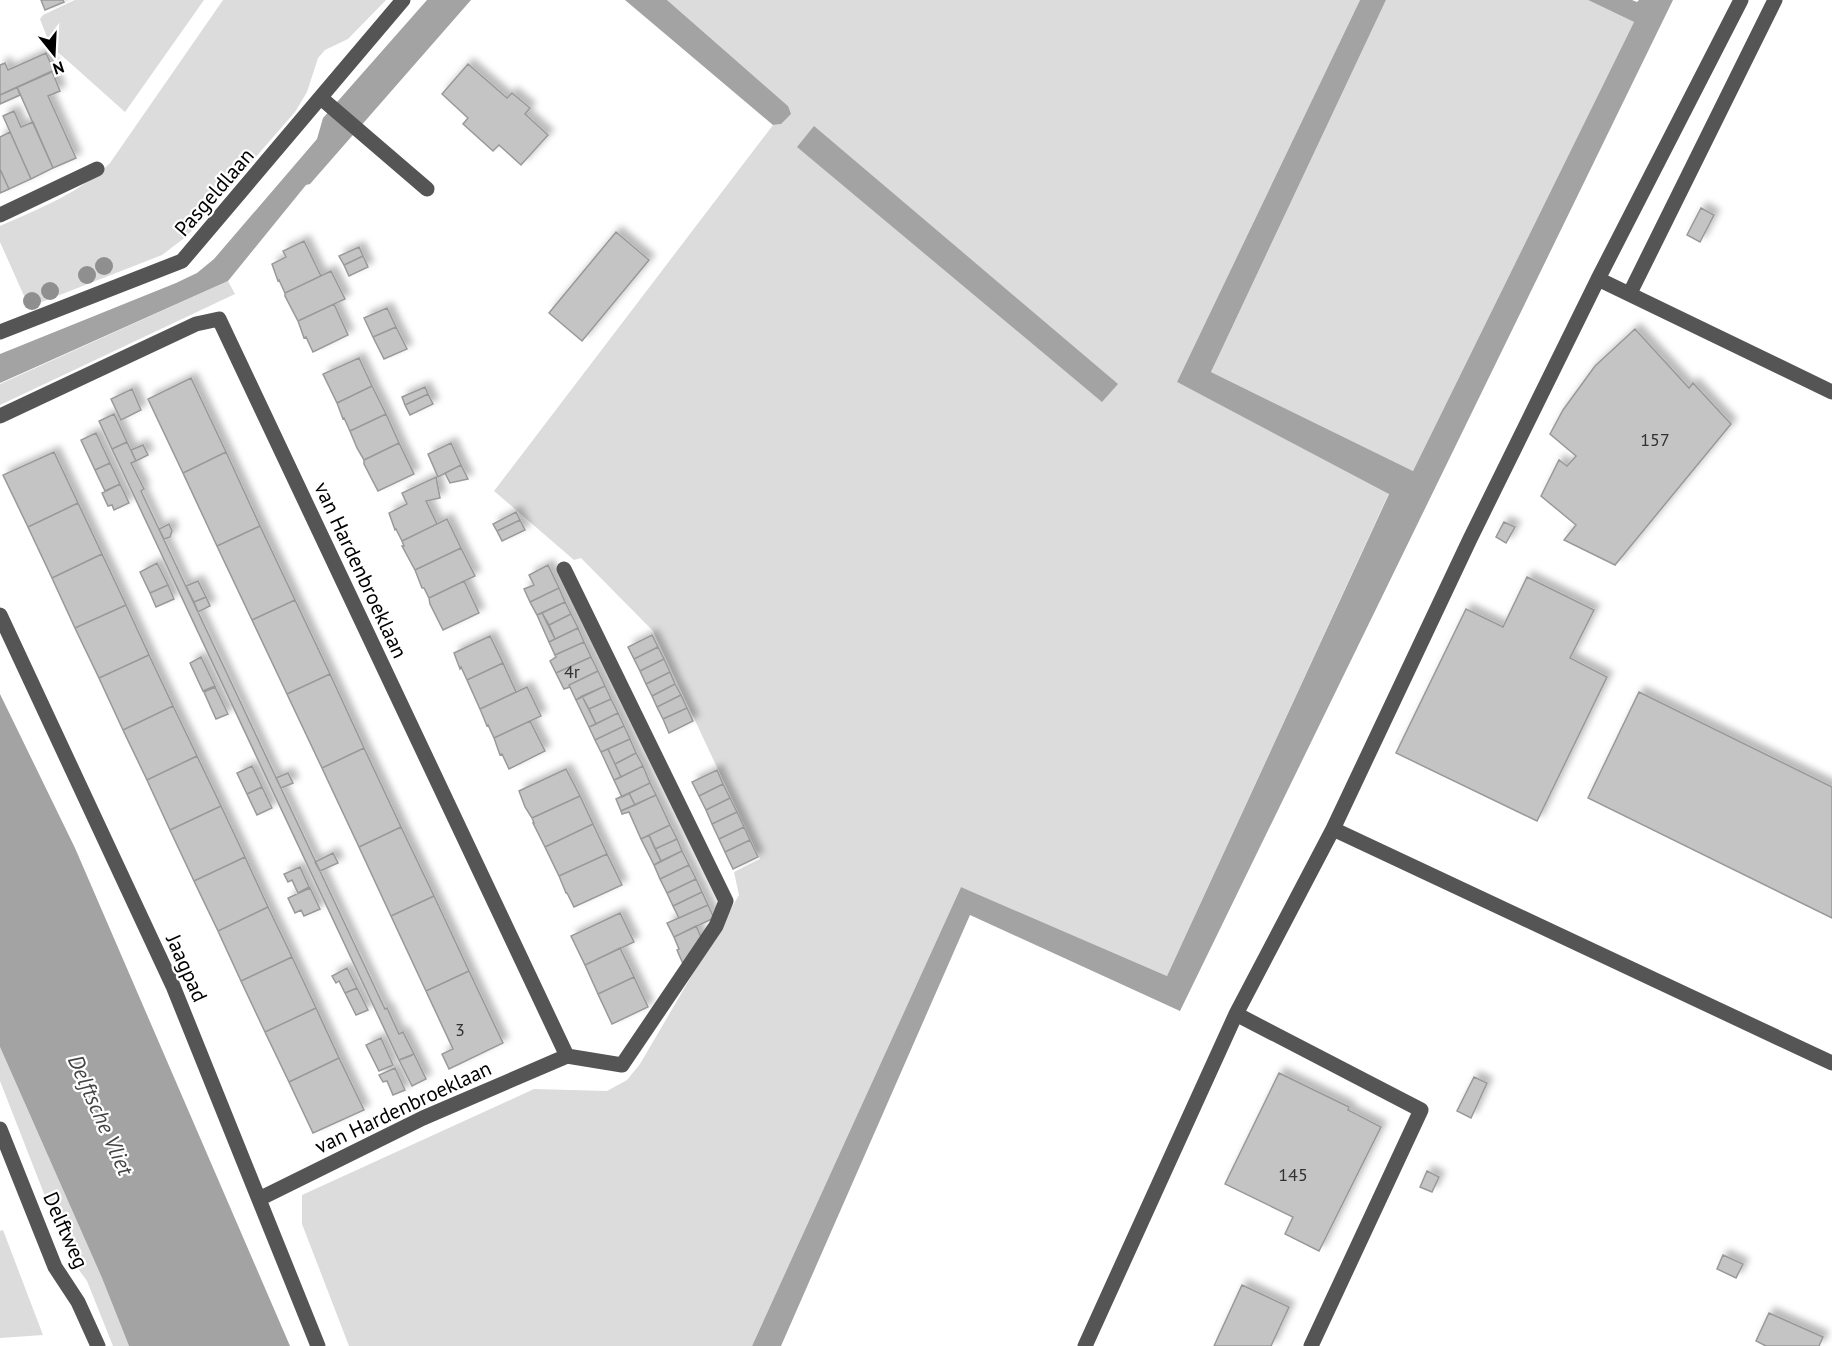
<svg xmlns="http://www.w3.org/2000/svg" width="1832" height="1346" font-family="'PT Sans',sans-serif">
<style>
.green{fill:#dcdcdc}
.water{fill:#a3a3a3}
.building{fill:#c4c4c4;stroke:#999;stroke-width:1.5;filter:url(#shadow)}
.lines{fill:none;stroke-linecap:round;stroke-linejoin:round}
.minor{stroke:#555;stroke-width:15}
.tree{fill:#8f8f8f}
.labels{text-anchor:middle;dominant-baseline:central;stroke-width:4.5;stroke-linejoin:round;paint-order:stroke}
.number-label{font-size:18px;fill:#313131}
.street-label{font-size:21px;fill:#000;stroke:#fff}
.water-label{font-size:22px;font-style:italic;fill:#444;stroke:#fff}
</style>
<defs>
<filter id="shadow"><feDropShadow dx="5.5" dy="-5.5" stdDeviation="3" flood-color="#0004"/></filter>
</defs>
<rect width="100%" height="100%" fill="#fff"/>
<!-- green -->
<path class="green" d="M75,0h129l-79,112 -75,-67 -10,-26 3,-4z
M223,0h163l-38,39 -23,11 -7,8 -11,34 -12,20 -108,124 -25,19 -133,52 -29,-65v-16c38,-17 80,-33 110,-63z
M667,0h693l-183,382 212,111 -222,483 -206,-89 -209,459h-403l-47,-122v-29l232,-106 73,2 20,-11 13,-16 99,-169 -5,-23 26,-13 -107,-228 -72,-73 -7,2 -80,-69 279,-366 8,-1 7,-18z
M1386,0h202l46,22 -221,449 -202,-99z
M228,281l7,13 -235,111v-21z
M0,1047l102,231 27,68h-16l-26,-65 -19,-26 -68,-174z
M3,1230l40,105 -43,3v-107z"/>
<!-- water -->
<path class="water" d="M427,0h44l-161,184 -4,1 -78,96 -228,102v-29l176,-71 21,-10 17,-14 103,-120 6,-21z
M625,0h42l121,106 3,8 -10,10 -8,1z
M1360,0h26l-175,372 202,99 221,-449 -46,-22h44l5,2 2,-2h34l-493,1011 -210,-96 -189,431h-29l209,-459 206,89 222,-482 -212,-112z
M814,126l304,258 -16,18 -305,-255z
M0,694l75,154 215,498h-161l-27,-68 -102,-231z"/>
<!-- building -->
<path class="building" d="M41,0h22l1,2 -19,8z
M46,53l8,18 -54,24v-30l5,-2 3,7z
M468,64l39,34 5,-5 18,15 -5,6 23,21 -27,30 -22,-20 -6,6 -30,-27 5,-6 -26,-24z
M52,71l8,20 -12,5 28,62 -23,10 -36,-81z
M17,87l3,8 -20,9v-9z
M14,111l7,16 12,-5 20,46 -22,11 -28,-63z
M10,132l21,47 -22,10 -9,-20v-32z
M0,169l9,20 -9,4z
M1701,208l13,7 -14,27 -13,-7z
M616,232l33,28 -67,81 -33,-28z
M304,241l17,35 -36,17 -6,-13 -1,1 -6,-17 14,-7 -3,-6z
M359,247l4,9 -19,9 -5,-9z
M363,256l5,11 -19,9 -5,-11z
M331,271l14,28 -47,22 -13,-25v-3z
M334,304l14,31 -35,17 -7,-15 -2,1 -6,-17z
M387,308l9,19 -23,10 -9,-19z
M396,327l11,22 -23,10 -11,-22z
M1635,329l54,59 4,-5 38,41 -116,141 -51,-25 12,-15 -35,-29 18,-36 8,6 9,-10 -26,-22 13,-24 32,-44z
M359,358l13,28 -35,17 -14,-29z
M191,378l35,74 -43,21 -35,-74z
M372,386l14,28 -36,17 -6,-13 -1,1 -6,-16z
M425,387l3,7 -23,11 -3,-8z
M132,389l9,21 -20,10 -10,-21z
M428,394l5,10 -23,11 -5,-10z
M114,414l13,28 -15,7 -13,-28z
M386,414l13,29 -35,17 -7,-12 -7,-17z
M96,433l14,30 -15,7 -14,-30z
M127,442l9,19 -5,2 13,26 -3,2 244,518 2,-1 12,26 4,-2 11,22 -4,2 -11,4 -278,-592 -9,-19z
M399,443l15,31 -36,17 -14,-27v-4z
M451,443l10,22 -23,12 -10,-23z
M143,445l5,10 -12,6 -5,-11z
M54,452l24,51 -50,24 -25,-52z
M226,452l34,74 -43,20 -34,-73z
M110,463l10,21 -15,7 -10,-21z
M461,465l7,14 -18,4 -5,-10z
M436,477l4,21 -14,3 11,23 -35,17 -6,-12 -1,1 -6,-17 18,-9 -5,-11z
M120,484l9,19 -15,7 -2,-5 -4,1 -6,-13z
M78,503l24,51 -50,24 -24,-51z
M516,512l4,8 -23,11 -4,-7z
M447,519l14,29 -46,22 -13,-24h2l-2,-5z
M520,520l5,10 -23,11 -5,-10z
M1504,522l11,5 -9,16 -10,-6z
M169,524l3,7 -2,6 -6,2 -5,-10z
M260,526l35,74 -43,20 -35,-74z
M461,548l14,28 -46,22 -5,-10h-2l-7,-18z
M102,554l24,51 -51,23 -23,-50z
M157,563l11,22 -18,8 -10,-21z
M548,565l11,23 -29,14 -6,-13 10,-4 -5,-10z
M1527,577l67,33 -24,48 37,19 -70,144 -141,-68 70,-144 37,18z
M198,581l8,16 -12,5 -8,-16z
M464,581l15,32 -36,17 -13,-26 -1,-6z
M168,585l6,14 -18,8 -6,-14z
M559,588l6,14 -28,13 -7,-13z
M206,597l4,9 -12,6 -4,-10z
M295,600l35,74 -43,20 -35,-74z
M565,602l6,12 -22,11 -7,-12z
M126,605l23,50 -50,23 -24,-50z
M542,613l13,26 -6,3 -12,-27z
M571,614l7,14 -23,11 -6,-14z
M578,628l6,14 -29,13 -6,-13z
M652,635l6,12 -24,12 -6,-12z
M490,636l13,27 -36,17 -6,-13 -1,2 -6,-16z
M584,642l7,15 -35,16 -6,-12 6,-4 -1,-2z
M658,647l6,12 -24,12 -6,-12z
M149,655l24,51 -50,24 -24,-52z
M201,657l14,29 -12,5 -13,-28z
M591,657l7,14 -29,14 1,2 -6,2 -8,-16z
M664,659l6,13 -24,12 -6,-13z
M503,663l13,29 -36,17 -13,-29z
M598,671l7,15 -29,14 -7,-15z
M670,672l5,12 -23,12 -6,-12z
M330,674l34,74 -42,20 -35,-74z
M675,684l6,11 -24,12 -5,-11z
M605,686l6,13 -22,10 -7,-13z
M215,687l13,27 -12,5 -12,-27z
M527,687l14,29 -47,22 -6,-13 -1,1 -7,-17z
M1639,692l193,95v131l-244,-120z
M681,695l6,13 -24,11 -6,-12z
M582,696l14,28 -7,3 -13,-27z
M611,699l7,14 -22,11 -7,-15z
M173,706l24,50 -50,24 -24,-50z
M687,708l6,13 -24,12 -6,-14z
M618,713l6,13 -29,14 -6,-13z
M530,721l15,30 -36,18 -7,-15 -2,1 -6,-17z
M624,726l6,13 -29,13 -6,-12z
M630,739l6,14 -21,11 -7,-15z
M364,748l37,79 -42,20 -37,-79z
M608,749l13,28 -7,3 -13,-28z
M636,753l7,13 -22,11 -6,-13z
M197,756l24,50 -51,24 -23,-50z
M252,766l10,21 -15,7 -10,-21z
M643,766l7,17 -28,14 -8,-17z
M566,769l14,27 -48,22 -7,-11 -6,-16z
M717,770l6,14 -24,12 -7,-14z
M288,773l5,10 -12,5 -5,-10z
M650,783l6,12 -21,10 -6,-12z
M723,784l7,14 -24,12 -7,-14z
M262,787l10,21 -15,7 -10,-21z
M629,793l6,12 -14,6 -5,-12z
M656,795l14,30 -29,14 -12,-27 -7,2 -1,-3z
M580,796l13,28 -48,23 -12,-24h1l-2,-5z
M730,798l7,14 -25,12 -6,-14z
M221,806l24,51 -51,24 -24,-51z
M737,812l7,15 -25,12 -7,-15z
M593,824l14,30 -48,22 -14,-29z
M670,825l7,14 -22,10 -6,-14z
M401,827l33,69 -43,20 -32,-69z
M744,827l6,13 -25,12 -6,-13z
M649,835l12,26 -7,4 -13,-26z
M677,839l5,12 -21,10 -6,-12z
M750,840l8,17 -25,12 -8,-17z
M682,851l7,14 -29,14 -6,-14z
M333,853l5,10 -18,8 -5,-9z
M607,854l15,31 -48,22 -7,-14h-1l-7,-17z
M245,857l23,50 -50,24 -24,-50z
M689,865l7,14 -29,14 -7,-14z
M300,867l9,20 -11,6 -6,-13 -4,2 -4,-8z
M696,879l6,13 -29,14 -6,-13z
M310,888l10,21 -16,7 -3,-6 -6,3 -7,-15z
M702,892l6,13 -29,13 -6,-12z
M434,896l35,75 -43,20 -35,-75z
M708,905l6,13 -40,19 -7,-14z
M268,907l24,50 -51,24 -23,-50z
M620,913l14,29 -49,23 -14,-29z
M696,926l6,13 -18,27 -7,-16 2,-1 -5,-12z
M620,948l14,29 -36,17 -13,-29z
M292,957l24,51 -51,24 -24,-51z
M347,968l10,20 -12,5 -6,-12 -3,2 -4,-7z
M469,971l34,72 -54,26 -7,-15 11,-5 -27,-58z
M634,977l14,30 -36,17 -14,-30z
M357,988l11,22 -12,5 -11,-22z
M316,1008l23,50 -50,24 -24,-50z
M381,1038l12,27 -14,6 -13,-26z
M414,1054l12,25 -14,7 -13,-26z
M339,1058l25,52 -51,23 -24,-51z
M395,1068l10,22 -12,5 -6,-14 -4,1 -4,-7z
M1279,1073l70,34 -1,3 33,17 -62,124 -34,-17 8,-17 -68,-33z
M1474,1077l13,6 -16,35 -14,-7z
M1427,1171l12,6 -7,15 -12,-5z
M1723,1255l20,9 -7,14 -19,-9z
M1242,1285l47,22 -18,39h-57z
M1769,1313l54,24 -4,9h-53l-10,-5z"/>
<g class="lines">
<!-- minor -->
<path class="minor" d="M321,98l106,91
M0,215l97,-46
M1598,279l143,-279
M1630,293l145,-293
M0,332l182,-71 221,-261
M0,416l196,-92 23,-5 348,737 -144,62 -164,81
M564,569l162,332 -10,25 -94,139 -55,-9
M0,615l173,371 145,360
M1333,829l499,234
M1236,1014l185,96 -110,236
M0,1129l55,138 23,35 20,44
M1085,1346l151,-332 97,-185 137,-290 128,-260 234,113"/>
</g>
<!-- trees -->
<g class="tree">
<circle cx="104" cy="266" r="9"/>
<circle cx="87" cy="275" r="9"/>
<circle cx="50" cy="291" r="9"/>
<circle cx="32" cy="301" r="9"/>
</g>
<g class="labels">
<!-- number labels -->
<g class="number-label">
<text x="1655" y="439">157</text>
<text x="572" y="671">4r</text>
<text x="460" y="1029">3</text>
<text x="1293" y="1174">145</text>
</g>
<!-- street labels -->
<g class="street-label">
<text transform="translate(214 192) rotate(-49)">Pasgeldlaan</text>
<text transform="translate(361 570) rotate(65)">van Hardenbroeklaan</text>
<text transform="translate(187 968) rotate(66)">Jaagpad</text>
<text transform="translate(403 1107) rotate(-25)">van Hardenbroeklaan</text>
<text transform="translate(66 1230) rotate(66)">Delftweg</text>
</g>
<!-- water labels -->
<g class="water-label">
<text transform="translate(101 1115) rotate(66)">Delftsche Vliet</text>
</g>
</g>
<!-- north arrow -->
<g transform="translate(54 54) rotate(162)" stroke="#ffffff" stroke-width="4.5" paint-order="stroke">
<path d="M0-4.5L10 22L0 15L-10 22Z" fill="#000000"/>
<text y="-9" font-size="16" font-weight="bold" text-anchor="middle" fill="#000000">N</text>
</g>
</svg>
